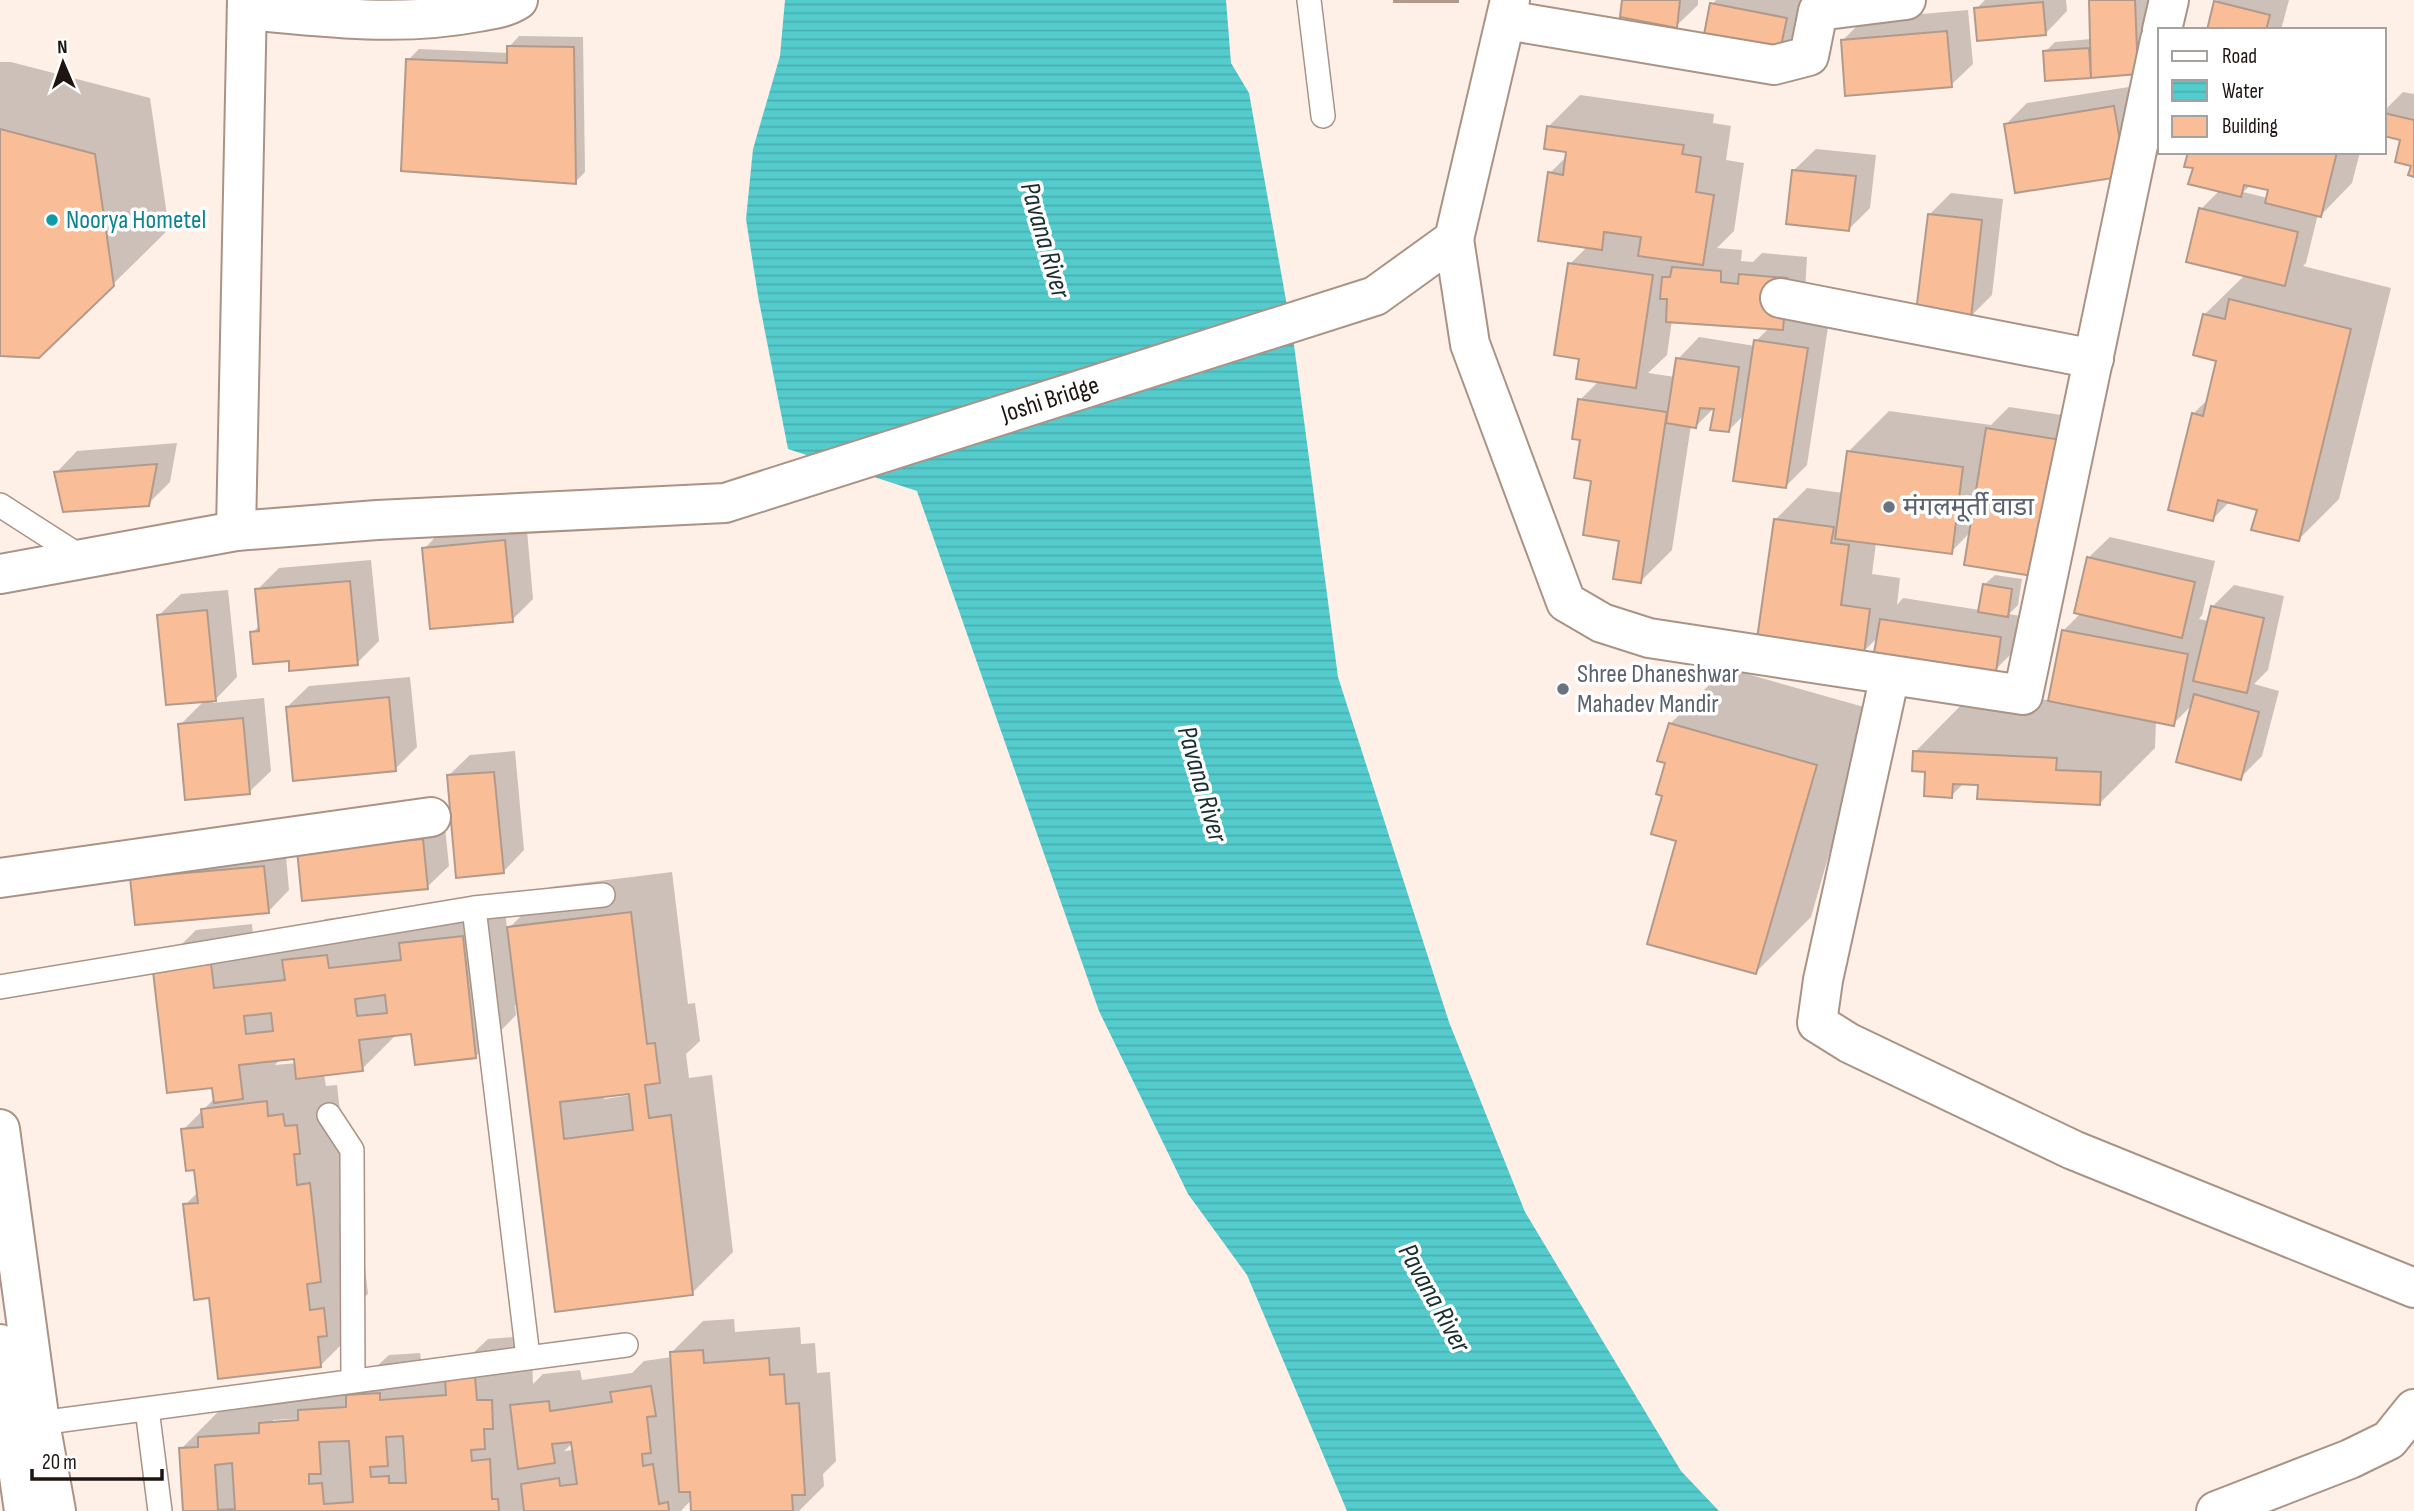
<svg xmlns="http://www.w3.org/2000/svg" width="2414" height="1511" font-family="'Sofia Sans Condensed','Noto Sans Devanagari',sans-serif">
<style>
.water{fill:url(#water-rules)}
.shadow{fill:#0003;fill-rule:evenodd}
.building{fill:#f9be98;stroke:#b19a8c;stroke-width:2;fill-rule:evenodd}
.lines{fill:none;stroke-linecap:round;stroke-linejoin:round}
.service-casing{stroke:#aa9385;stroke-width:26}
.minor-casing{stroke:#aa9385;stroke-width:42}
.service{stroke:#fff;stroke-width:23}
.minor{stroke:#fff;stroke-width:38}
.culture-dot{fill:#0f9aa8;stroke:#fff;stroke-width:2.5}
.worship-dot{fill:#6b7280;stroke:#fff;stroke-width:2.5}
.labels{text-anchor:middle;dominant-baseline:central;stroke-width:7;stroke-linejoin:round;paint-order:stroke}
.culture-label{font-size:26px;fill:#0d838f;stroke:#fff;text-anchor:start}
.street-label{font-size:26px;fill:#1e1510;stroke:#fff}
.worship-label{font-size:26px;fill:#5b616d;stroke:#fff;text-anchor:start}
.water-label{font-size:28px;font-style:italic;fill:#192e2e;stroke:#fff}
</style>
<defs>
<pattern id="water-rules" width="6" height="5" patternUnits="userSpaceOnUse" patternTransform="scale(1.75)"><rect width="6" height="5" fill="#54cccd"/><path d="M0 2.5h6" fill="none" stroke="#49aeaf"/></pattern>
</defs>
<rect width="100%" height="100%" fill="#fff0e7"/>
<!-- water -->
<path class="water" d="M785,0h441l5,63 18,30 45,252 44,332 111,345 76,190 156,259 38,40h-372l-100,-236 -59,-81 -89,-183 -182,-520 -129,-42 -30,-153 -12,-77 7,-70 27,-93z"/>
<!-- shadow -->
<path class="shadow" d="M1623,0h75v5l-22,21z
M1716,0h91l-7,32 -21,22 -67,-50z
M1985,0h81l1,11 -21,22 -70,-24z
M2091,0h66l-19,72 -91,8 -2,-28 10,-10 37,-3z
M2217,0h72l-8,30h-73z
M1968,10l5,54 -22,21 -108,-45 21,-21z
M519,36l64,1 2,135 -10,10 -167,-122 11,-11 90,4v-6z
M0,62h11l139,36 19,131 -57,56 -112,70z
M2135,86l11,67 -141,-28 22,-22z
M2403,92l11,2v81l-1,-10 -11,-27 -18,-4v-23z
M1580,95l134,19 -1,9 18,3 -5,34 18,3 -10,68 -17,17 25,2 -1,11 12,1 9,-9 45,4 -3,50 -14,14 38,6 -21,138 -21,21 -41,-72 -17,17 -12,-25 -20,20 -5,-1 -19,125 -31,31 -48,-101 -11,-42 -2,-38 19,-19 -18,-23 -11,-94 17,-17 -37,-74 17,-17 1,-5 -19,-25zM1672,320l97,8 -13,13 -1,5 -56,-9 -21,22 -3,18 -27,-4 19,-18z
M1816,149l60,6 -6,53 -21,21 -55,-59z
M2190,152h170l-8,31 -31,32 -3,-1 -12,49 -3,3 88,22 -52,211 -41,41 -39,-31 -29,-8 -17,18 -20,-105 15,-15 10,-40 -13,-45 40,-39 -44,-66 19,-19 -25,-23zM2251,185l19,4 -2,9 -25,-6z
M1951,193l52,6 -11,96 -21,21 -42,-101z
M2009,407l73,11 -131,134 -75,-9 -4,31 28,4 -3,27 6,-7 77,12 4,-25 11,-10 27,4 -4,26 -9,9 12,2 -4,32 -22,22 -116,-34 -16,16 -88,-132 32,-32 36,5 5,-41 41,-41 102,14z
M177,443l-7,39 -22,22 -92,-31 21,-22z
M526,519l7,80 -21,21 -88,-71 21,-22z
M2110,537l105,24 -13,54 -3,4 10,2 3,-14 22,-22 50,11 -16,74 -14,14 25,7 -17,65 -22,22 -47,-74 -20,20 -17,-3 -1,27 -56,56 -119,-20 -16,-1 -13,13 -24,-26 -12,-18 55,-56 80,4 14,-70 17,-17 7,-55z
M371,560l8,81 -22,22 -67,-4 -38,-26 8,-8 -3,-35 22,-22z
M228,590l9,87 -25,26 52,-5 7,73 -22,21 -69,-67 25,-25 -46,-85 22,-21z
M1726,668l145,41 -60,208 -56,56 -90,-179 5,-70z
M410,677l7,70 -22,22 -108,-62 22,-21z
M515,751l9,99 -21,22 -55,-96 22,-21z
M444,818l5,48 -22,21 -128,-36z
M285,845l4,45 -21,22 -136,-33z
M672,872l16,132 7,-1 5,38 -14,13 3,24 23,-3 21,177 -41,41 -136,17 -37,-305h-4l1,10 -40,41 -64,-24 -15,2 -35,35 -38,5 2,12 11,-1 3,27 11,31 -1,127 15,-2 3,26 -9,8 2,23 -41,41 -109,-70 -26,-91 13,-13 -3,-24 -12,-38 32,-32 -2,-12 -58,-115 41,-41 56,-6 2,24 48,-6 23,-23 179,-23 3,34 43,-43zM296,1057l1,6 -22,2 6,-7zM630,1092l1,3 -27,4v-4z
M734,1319l1,13 65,-5 1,17 14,-1 2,30 13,-1 6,89 -13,13 1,12 -25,25h-106l-1,-12 -11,12h-155v-2l-2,2h-340l-3,-62 41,-41 108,-27 10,-11 36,-3 13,-12 31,-2 1,7 49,-4 18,-17 27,-2 17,22 1,25 10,-10 37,-4 2,10 50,-7 12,-12 28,-4v-5l31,-31zM307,1418v3l-34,3v-4zM573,1443l1,7 -10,1z"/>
<!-- building -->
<path class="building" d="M1394,0h64v2h-64z
M1622,0h58l-3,28 -57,-11z
M2089,0h46l3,74 -47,4z
M2214,1l56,14 -4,15h-59z
M2043,2l3,33 -69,6 -3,-33z
M1710,3l77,15 -8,37 -76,-15z
M1947,31l5,56 -107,9 -4,-56z
M507,46l67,1 2,137 -175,-13 5,-112 101,4z
M2089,48l2,30 -46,3 -2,-30z
M2114,106l12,70 -111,17 -11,-69z
M2384,113l30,7v57l-6,-2 3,-9 -16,-4 5,-22 -16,-4z
M1547,126l137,19 -2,9 19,3 -5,35 18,3 -11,70 -65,-9 3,-19 -37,-5 -2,18 -64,-9 10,-69 15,3 3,-23 -22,-3z
M0,129l95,25 19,132 -75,72 -39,-2z
M2188,152h149l-16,65 -56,-14 3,-13 -24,-5 -3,12 -53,-13 5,-16 -9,-1z
M1792,170l64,6 -7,55 -63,-7z
M2199,208l99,24 -13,54 -99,-24z
M1928,214l54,6 -11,98 -55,-6z
M1568,263l85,12 -17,113 -60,-9 3,-20 -25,-4z
M1672,267l49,4v11l17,2 1,-10 48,4 -4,52 -117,-8 1,-23h-7l2,-22h8z
M2229,299l122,30 -52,212 -48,-11 6,-20 -39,-10 -5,21 -45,-11 24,-97 11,3 13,-55 -23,-6 10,-41 22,5z
M1754,340l54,8 -22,140 -53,-7z
M1676,358l63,9 -10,65 -19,-2 4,-21 -14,-1 -4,20 -30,-5z
M1578,399l89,13 -26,171 -28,-4 6,-38 -36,-6 8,-54 -17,-3 6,-38 -8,-1z
M1986,428l75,12 -22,137 -75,-12z
M1847,451l116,16 -11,87 -117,-15z
M157,464l-8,42 -86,6 -9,-40z
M1774,519l60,8 -3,16 18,2 -8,60 29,4 -6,45 -107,-15z
M505,540l8,82 -83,7 -8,-81z
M2087,557l108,25 -13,56 -108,-25z
M350,581l8,84 -69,6v-10l-36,3 -3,-32 9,-1 -4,-42z
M1983,584l29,5 -4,28 -30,-5z
M2211,606l53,12 -17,75 -54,-12z
M207,610l9,91 -50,4 -9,-90z
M1880,619l121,18 -5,35 -122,-19z
M2062,630l126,24 -14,72 -126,-25z
M2194,694l65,18 -18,68 -65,-18z
M389,697l7,74 -103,10 -7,-74z
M243,718l7,76 -65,6 -7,-76z
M1669,723l148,42 -61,209 -109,-30 29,-103 -25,-7 11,-38 -6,-2 9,-31 -8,-2z
M1913,751l144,7 -1,12 45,2 -1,33 -123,-6 1,-14 -25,-1 -1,14 -28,-2 1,-24 -13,-1z
M494,772l10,101 -48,5 -9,-103z
M423,839l5,50 -126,12 -5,-51z
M264,866l5,47 -134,12 -5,-47z
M631,912l16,132 8,-1 5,40 -15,2 4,33 22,-3 22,180 -138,17 -48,-385zM629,1094l4,36 -69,9 -4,-37z
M463,936l13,122 -61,7 -4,-31 -52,6 4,31 -67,8 -2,-20 -55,6 4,34 -29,4 -2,-15 -45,5 -14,-122 58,-7 3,24 71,-8 -3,-20 45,-5 2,13 72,-8 -2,-17zM385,995l2,18 -30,3 -2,-17zM271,1013l2,18 -27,3 -2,-18z
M267,1101l1,15 15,-2 2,12 12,-1 3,29h-6l3,31 13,-2 11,99 -14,2 3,26 14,-2 3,28 -9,1 3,30 -103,12 -9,-81 -15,2 -11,-96 15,-1 -4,-33 -8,1 -5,-42 22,-2 -2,-18z
M703,1350l1,13 65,-5 1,17 14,-1 2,30 13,-1 6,92h-13l1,16h-102l-1,-19h-11l-9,-140z
M475,1377l2,23h15l1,29h-9l1,20 -14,1 1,11 18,-2 2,40h6l1,12h-316l-4,-63 19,-1v-10l61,-4v-10l39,-3v-10l48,-3v-12l34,-2v7l66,-5 -1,-16zM403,1436l3,47h-17v-7l-18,1 -1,-10 18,-1 -2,-29zM349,1441l4,61 -29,2 -2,-21 -13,1v-10h12l-2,-32zM232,1463l3,46 -17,1 -3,-45z
M651,1386l5,30 -9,1 4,36 -9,1 1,12 10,-2 6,40 9,-2 1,9h-145l-3,-27 38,-6 1,8 17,-2 -6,-42 -19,2 3,19 -37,6 -8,-64 39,-4 1,10 62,-9 -2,-10z"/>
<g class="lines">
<!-- service casing -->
<g class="service-casing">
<path id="service" d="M1309,0l14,116
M0,505l84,54
M474,908l54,449
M0,987l474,-79 129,-13
M329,1115l23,35 1,231
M147,1409l13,102
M40,1423l586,-78"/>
</g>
<!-- minor casing -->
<g class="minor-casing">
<g id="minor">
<path d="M247,10c78,7 153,17 231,2 14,-3 28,-4 40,-12"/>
<path d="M1506,20l268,45 35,-9 9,-45 88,-11"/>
<path d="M2162,30l7,-30"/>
<path d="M1454,239l16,105 96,258 36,21 47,15 374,57 137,-655"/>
<path d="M1780,298l314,61"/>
<path d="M236,531l11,-531"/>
<path id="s1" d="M0,574l236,-43 141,-11 348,-17 650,-207 79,-57 56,-239"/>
<path d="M1890,675l-67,305 -6,43 32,20 224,107 341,138"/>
<path d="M0,878l431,-61"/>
<path d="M0,1129l40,294 16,88"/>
<path d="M0,1344l24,167"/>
<path d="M2216,1511l134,-52 39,-19 25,-31"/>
</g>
</g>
<!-- service -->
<use href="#service" class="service"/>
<!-- minor -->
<use href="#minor" class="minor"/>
</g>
<!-- markers -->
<circle class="culture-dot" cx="52" cy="220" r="7"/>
<g class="worship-dot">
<circle cx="1889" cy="507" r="7"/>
<circle cx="1563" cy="689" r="7"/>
</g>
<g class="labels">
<!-- culture labels -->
<g class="culture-label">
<text x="66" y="220">Noorya Hometel</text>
</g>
<!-- street labels -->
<g class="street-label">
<text stroke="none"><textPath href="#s1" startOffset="1071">Joshi Bridge</textPath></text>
</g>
<!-- worship labels -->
<g class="worship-label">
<text x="1903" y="507">मंगलमूर्ती वाडा</text>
<text x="1577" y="674">Shree Dhaneshwar<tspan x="1577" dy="30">Mahadev Mandir</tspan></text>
</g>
<!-- water labels -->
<g class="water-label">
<text transform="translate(1045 240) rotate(74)">Pavana River</text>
<text transform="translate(1202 784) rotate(74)">Pavana River</text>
<text transform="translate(1434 1298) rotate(61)">Pavana River</text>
</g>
</g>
<!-- legend -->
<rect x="2158" y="28" width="228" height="126" fill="#ffffff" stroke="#a5a19f" stroke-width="2"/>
<rect x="2172" y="51" width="35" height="10" fill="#ffffff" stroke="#a5a19f" stroke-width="2"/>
<text x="2222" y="63" font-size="21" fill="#1e1510">Road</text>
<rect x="2172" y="80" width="35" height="21" fill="url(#water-rules)" stroke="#a5a19f" stroke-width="2"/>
<text x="2222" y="98" font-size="21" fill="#1e1510">Water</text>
<rect x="2172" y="116" width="35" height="21" fill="#f9be98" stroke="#a5a19f" stroke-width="2"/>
<text x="2222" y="133" font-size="21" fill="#1e1510">Building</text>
<!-- north arrow -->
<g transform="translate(63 63) rotate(358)" stroke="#ffffff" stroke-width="5" paint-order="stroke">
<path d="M0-5L12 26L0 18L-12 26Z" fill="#1e1510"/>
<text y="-10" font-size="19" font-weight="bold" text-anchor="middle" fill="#1e1510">N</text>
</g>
<!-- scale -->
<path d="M32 1469v10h130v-10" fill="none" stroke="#1e1510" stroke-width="3.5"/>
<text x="42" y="1469" font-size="21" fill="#1e1510" stroke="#ffffff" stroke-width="5" paint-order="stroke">20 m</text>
</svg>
